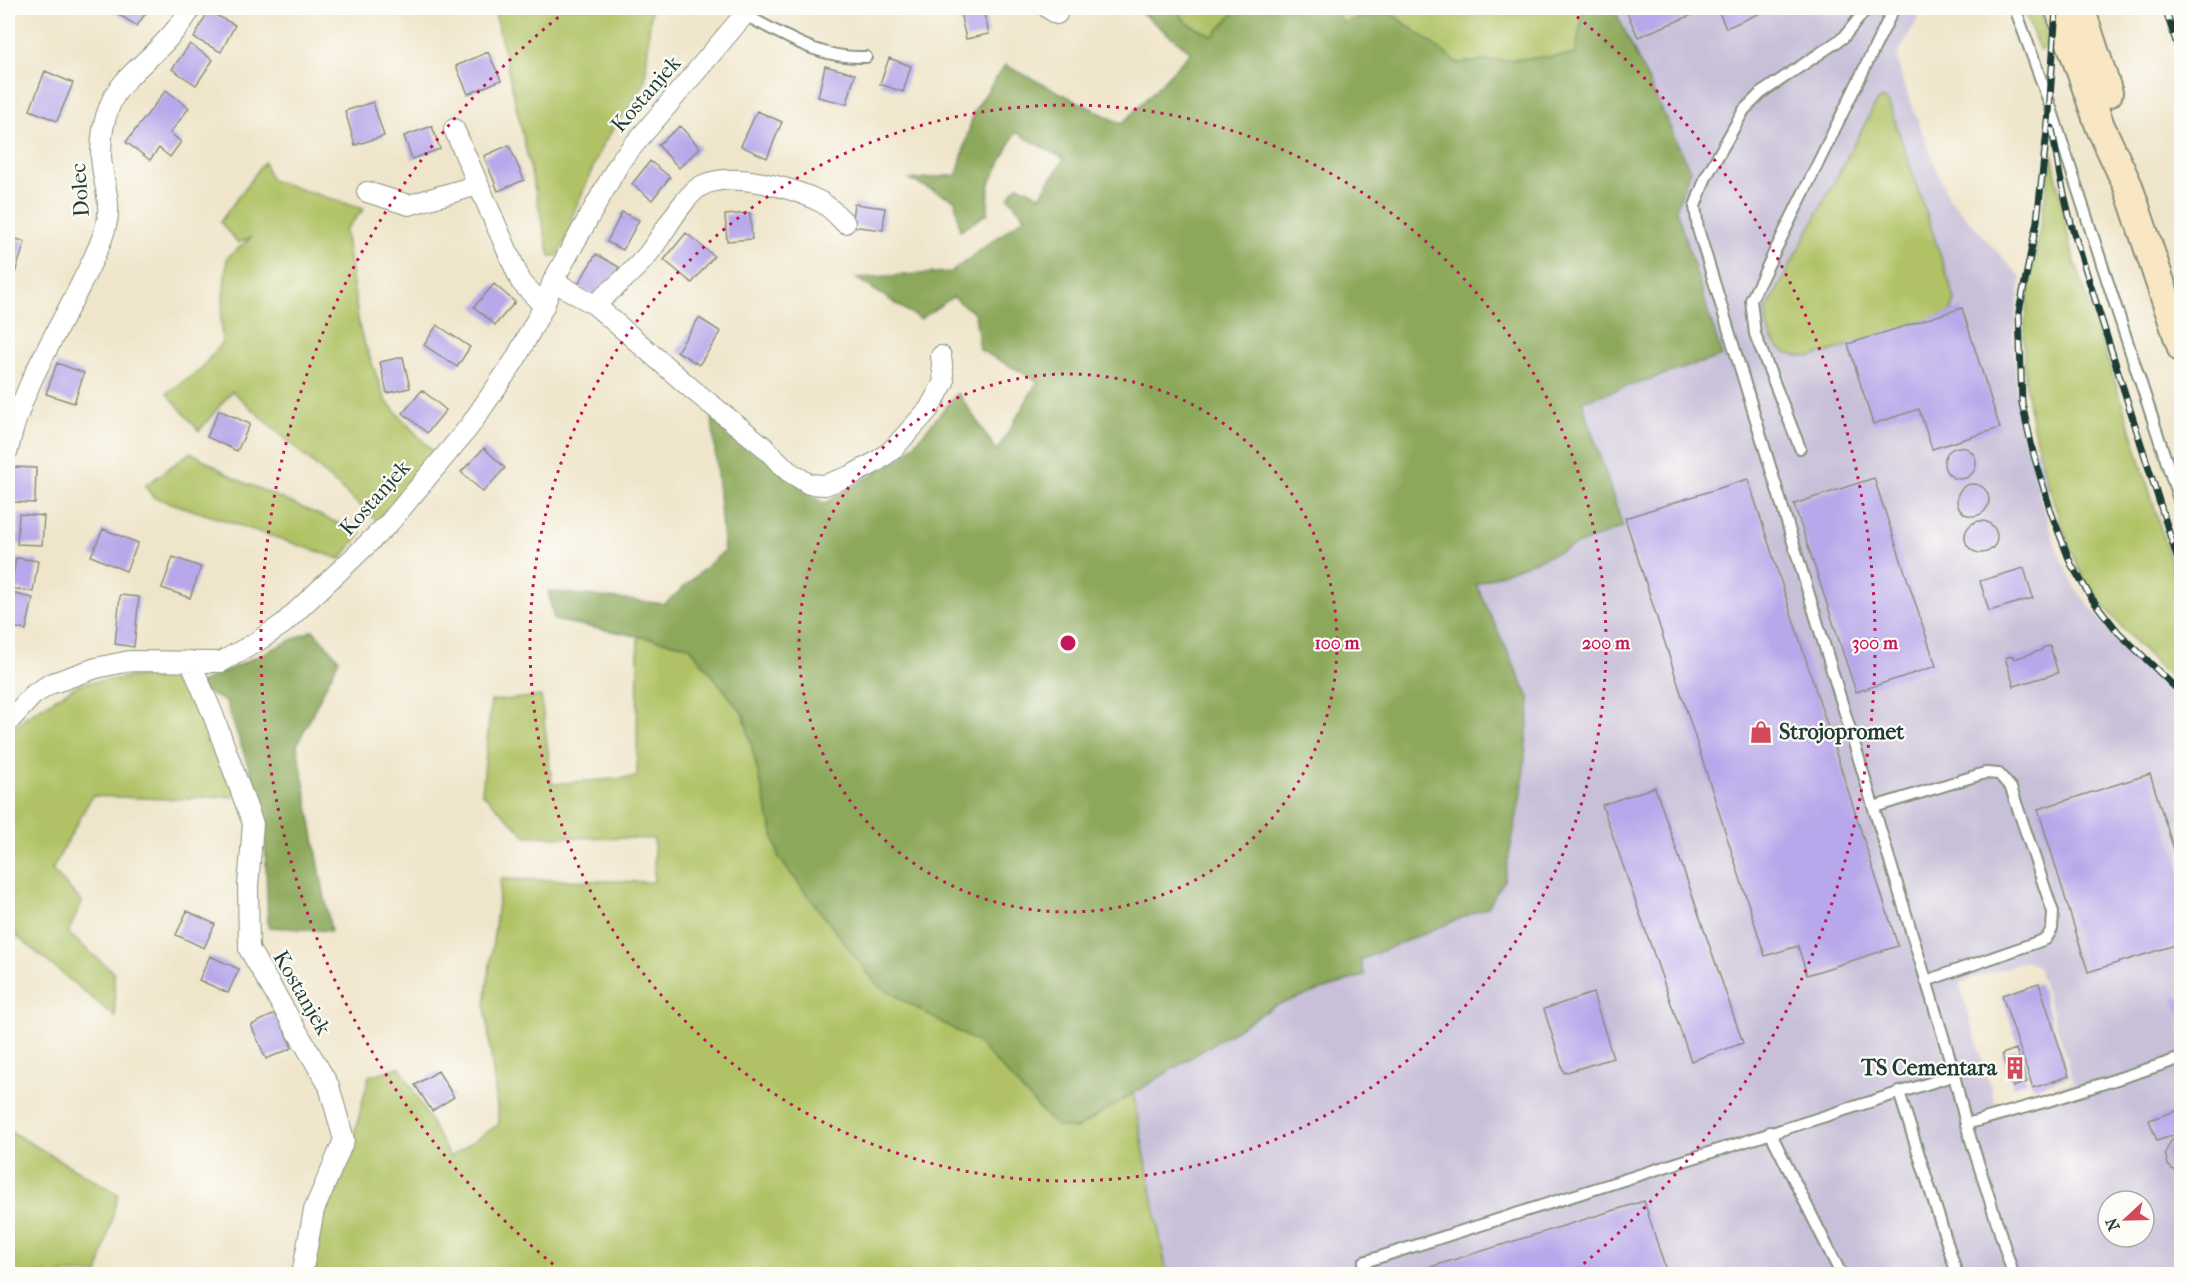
<svg xmlns="http://www.w3.org/2000/svg" width="2189" height="1282" font-family="'IM FELL French Canon',serif">
<style>
.industrial{fill:#c8bfd8;fill-rule:evenodd}
.green{fill:#b0c265;stroke:#68804c;stroke-width:1.5}
.forest{fill:#8ca85a;stroke:#567247;stroke-width:1.5}
.building{fill:#b8a7ea}
.lines{fill:none;stroke-linecap:round;stroke-linejoin:round}
.lane-casing{stroke:#87917f;stroke-width:14}
.street-casing{stroke:#87917f;stroke-width:22}
.secondary-casing{stroke:#87917f;stroke-width:32}
.lane{stroke:#fff;stroke-width:10}
.street{stroke:#fff;stroke-width:20}
.secondary{stroke:#f9e7c3;stroke-width:28}
.rail-casing{stroke:#1f3d34;stroke-width:7}
.rail{stroke:#fdfcf7;stroke-width:4.5;stroke-dasharray:14;stroke-linecap:butt}
.ring{fill:none;stroke:#c2185b;stroke-width:3;stroke-dasharray:3 6}
.labels{text-anchor:middle;dominant-baseline:central;stroke-width:4.5;stroke-linejoin:round;paint-order:stroke}
.street-label{font-size:22px;fill:#1f3d34;stroke:#fdfcf7}
.poi-label{font-size:22px;font-weight:bold;fill:#1f3d34;stroke:#fdfcf7;text-anchor:start}
.centre{fill:#c2185b;stroke:#fdfcf7;stroke-width:3}
.ring-label{font-size:18px;text-anchor:middle;font-weight:bold;fill:#c2185b;stroke:#fdfcf7;stroke-width:4.5;stroke-linejoin:round;paint-order:stroke}
</style>
<rect width="100%" height="100%" fill="#fdfcf7"/>
<filter id="ink" filterUnits="userSpaceOnUse"><feTurbulence type="fractalNoise" baseFrequency=".0167" numOctaves="2"/><feDisplacementMap in="SourceGraphic" scale="12" xChannelSelector="R" yChannelSelector="G"/><feConvolveMatrix kernelMatrix="1 2 1 2 8 2 1 2 1" color-interpolation-filters="sRGB"/></filter>
<filter id="wash" filterUnits="userSpaceOnUse"><feTurbulence type="fractalNoise" baseFrequency=".008" numOctaves="4" result="noise"/><feDisplacementMap in="SourceGraphic" scale="24" xChannelSelector="R" yChannelSelector="G"/><feGaussianBlur stdDeviation="1.35" result="paint"/><feColorMatrix in="noise" values="0 0 0 0 0 0 0 0 0 0 0 0 0 0 0 0 0 1.4 0 .05"/><feComposite in="paint" operator="in"/></filter>
<g filter="url(#wash)">
<rect width="100%" height="100%" fill="#efe5ca"/>
<!-- industrial -->
<path class="industrial" d="M1614,8h310l-27,48 6,27 45,114 73,81 -8,58 4,61 10,53 12,-2 11,40 -12,3 19,58 17,37 30,38 77,78v572h-1026l11,-5 -33,-176 141,-88 90,-29 -4,-16 128,-53 42,-207 -55,-117 148,-56 -41,-126 140,-46 -46,-146 14,-39zM2026,961l12,6 36,115 -65,21 -14,-1 -36,-119zM2108,1201h36v36h-36z"/>
<!-- green -->
<path class="green" d="M494,8h157l-6,75 -42,61 -32,75 3,8 -17,29h-7z
M1175,8h63l-25,28 -26,-13z
M1332,8h252l-9,47 -117,8 -70,-52 -45,12z
M2023,8h16l6,19 1,20 -6,4z
M1884,99l5,5 63,186 3,10 -4,12 -135,44c-33,4 -51,-13 -50,-45l111,-210z
M2051,149l19,97 60,181 51,168v94c-34,-35 -69,-68 -96,-109 -7,-10 -10,-23 -15,-34 -23,-55 -51,-152 -46,-212 5,-62 22,-123 27,-185z
M264,162l7,18 93,29 -19,21 15,101 26,70 49,53 -58,67 -145,-130 -33,40 -32,-38 33,-23 22,-27 -1,-24 6,-61 25,-21 -14,6 -18,-21z
M191,452l45,27 125,54 -20,26 -188,-62 -8,-11z
M638,636l51,10 55,69 35,143 98,127 101,58 78,83 20,3 57,-36 33,176 -11,5h-846l12,-52 35,-94 13,-52 31,-9 50,90 49,-33 -14,-120 16,-125 153,3v-43l-128,-3 -44,-43 9,-92 50,-5 11,88 85,-7z
M184,667l22,60 32,69 -69,3 -77,-3 -40,74 30,32 -14,31 46,40 1,44 -107,-88v-193l16,-18 55,-34 60,-8z
M8,1130l110,64 -20,80h-90z"/>
<!-- forest -->
<path class="forest" d="M1135,8h40l12,15 26,13 25,-28h94l11,15 45,-12 70,52 117,-8 9,-47h30l76,162 -14,39 46,147 -140,45 41,126 -147,57 54,116 -8,90 -18,90 -16,27 -128,53 5,15 -91,31 -198,123 -20,-3 -78,-83 -101,-58 -98,-127 -35,-143 -55,-69 -135,-26 -6,-29 117,13 59,-53 -12,-134 112,87 81,-49 53,-62 39,58 41,-70 -58,-31 -5,-36 -22,-17 -33,22 -64,-41 95,-6 74,-55 -17,-20 10,-12 22,11 24,-37 -48,-27 -27,53 -1,28 -28,18 -5,-31 -45,-20 47,-5 17,-64 31,-46 117,59 69,-72z
M313,630l26,29 -42,86 34,186 -63,-4 -4,-117 -38,-108 -32,-16z"/>
<g id="blocks">
<!-- building -->
<path class="building" d="M115,8h34l-12,18 -24,-15z
M959,8h24l6,26 -23,5z
M1625,8h84l-71,29z
M1717,8h55l-46,20z
M208,11l27,14 -14,27 -27,-14z
M190,44l23,16 -17,25 -24,-16z
M488,52l13,28 -33,14 -12,-28z
M889,58l22,8 -8,26 -23,-8z
M825,66l30,8 -8,30 -29,-7z
M45,71l28,12 -16,38 -27,-11z
M166,90l23,18 -19,25 11,9 -11,15 -11,-9 -9,12 -24,-18z
M373,102l11,34 -29,9 -10,-34z
M757,111l25,11 -15,36 -26,-12z
M432,126l8,23 -28,10 -8,-23z
M680,126l20,22 -21,20 -21,-23z
M509,145l15,35 -26,11 -14,-35z
M650,161l20,16 -18,23 -20,-16z
M854,204l31,4 -2,22 -32,-4z
M622,212l17,8 -16,30 -16,-8z
M750,213l2,26 -25,2 -2,-26z
M686,233l28,23 -22,27 -28,-23z
M8,236l17,6 -10,31 -7,-2z
M596,254l23,13 -19,32 -23,-13z
M494,284l21,18 -20,23 -21,-18z
M1962,308l38,120 -68,21 -13,-40 -46,15 -25,-80z
M699,318l22,14 -22,33 -22,-14z
M437,325l33,22 -13,20 -33,-22z
M403,357l7,31 -23,5 -7,-31z
M57,363l27,10 -10,30 -28,-9z
M422,390l24,20 -19,23 -24,-20z
M219,410l31,14 -13,27 -30,-14z
M1944 463a16 16 0 1 1 32 0a16 16 0 1 1-32 0Z
M484,448l21,20 -22,24 -22,-20z
M14,467l22,1 -1,35 -23,-1z
M1874,478l62,188 -80,26 -62,-188z
M1748,479l150,467 -91,29 -9,-29 -33,10 -140,-438z
M1957 500a16 16 0 1 1 32 0a16 16 0 1 1-32 0Z
M19,514l25,2 -2,29 -25,-1z
M1965 537a16 16 0 1 1 32 0a16 16 0 1 1-32 0Z
M103,529l35,14 -12,28 -35,-15z
M173,557l28,10 -11,31 -28,-10z
M16,558l22,3 -5,31 -22,-4z
M2024,568l9,30 -44,13 -9,-30z
M10,593l23,5 -7,32 -18,-4v-20z
M120,595l19,2 -5,50 -19,-3z
M2050,646l8,27 -44,13 -9,-28 8,-2 1,3 28,-9v-2z
M2150,774l32,101v68l-94,29 -50,-163z
M1655,787l88,256 -52,18 -89,-256z
M187,911l28,13 -11,24 -28,-13z
M210,956l29,13 -11,24 -29,-13z
M2039,983l30,93 -36,12 -31,-93z
M1593,993l20,65 -49,15 -20,-64z
M2182,997v25h-1l-7,-23z
M277,1013l15,35 -26,11 -15,-34z
M2016,1049l11,33 -14,5 -11,-33z
M438,1071l16,26 -22,14 -17,-26z
M2182,1109v23l-25,9 -8,-21z
M2182,1136v37l-10,-4 -4,-4 -3,-12 6,-12z
M2182,1183v25h-1l-4,-15z
M1644,1201l23,73h-259z"/>
</g>
</g>
<g filter="url(#ink)">
<use href="#blocks" fill-opacity="0" stroke="#87917f" stroke-width="1.5"/>
<g class="lines">
<!-- lane casing -->
<g class="lane-casing">
<path id="lane" d="M1867,8l-23,29 -83,56 -17,17 -38,67 -11,29 3,23 252,830 16,65 47,150
M2015,8l34,94 133,407
M745,15c41,21 73,44 121,42
M1800,448l-45,-114 -4,-34 143,-292
M1874,807l111,-34 14,1 12,14 42,124 -1,17 -6,10 -120,42
M1899,1092l58,182
M1966,1124l89,-25 127,-41
M1770,1132l71,142
M1367,1274l-3,-12 591,-187"/>
</g>
<!-- street casing -->
<g class="street-casing">
<path id="street" d="M1048,8l9,6
M454,129l67,153 23,24
M367,192l42,13 69,-20
M553,281l42,24 98,85 70,56 25,25 21,13 16,1 25,-9 26,-14 16,-12 37,-41 15,-27 -3,-26
M595,305c17,-16 38,-32 53,-51 14,-17 35,-58 53,-68 29,-16 93,2 120,16 9,5 17,14 24,21
M8,450c12,-59 46,-112 73,-166 9,-19 20,-38 25,-58 7,-24 -5,-48 -5,-72 0,-16 3,-35 9,-49 9,-23 30,-38 47,-55 13,-13 25,-26 34,-42
M190,661l22,51 41,112 -5,62 1,63 80,137 15,54 -30,70 -12,64
M8,722l25,-27 17,-11 46,-16 33,-7 92,1 34,-19 28,-19 69,-65 38,-37 79,-95 46,-67 29,-54 9,-25 68,-121 129,-152"/>
</g>
<!-- secondary casing -->
<g class="secondary-casing">
<path id="secondary" d="M2059,8l41,118 28,60 54,162
M2080,8l28,85"/>
</g>
<!-- lane -->
<use href="#lane" class="lane"/>
<!-- street -->
<use href="#street" class="street"/>
<!-- secondary -->
<use href="#secondary" class="secondary"/>
<!-- rail casing -->
<g class="rail-casing">
<path id="rail" d="M2056,8l-7,105 -12,108 -18,91 3,91 11,49 18,60 20,52 21,35 26,33 64,62
M2165,8l17,52
M2178,8l4,10
M2052,128l8,49 12,50 110,346"/>
</g>
<!-- rail -->
<use href="#rail" class="rail"/>
</g>
</g>
<!-- distance rings -->
<g class="ring">
<circle cx="1068" cy="643" r="269"/>
<circle cx="1068" cy="643" r="538"/>
<path d="M560 1270A807 807 0 0 1 566 11M1570 11A807 807 0 0 1 1576 1270"/>
</g>
<!-- icons -->
<defs>
<g id="shop-bare" transform="scale(1.8)"><path d="M-5-2.5h2.3a2.7 3.5 0 0 1 5.4 0H5L5.5 6h-11ZM-1.5-2.5h3a1.5 2.3 0 0 0-3 0Z" fill="#d1495b" stroke="#fdfcf7" stroke-width="2.5" paint-order="stroke"/></g>
<g id="building-bare" transform="scale(1.8)"><path d="M-4-6H4V6H1V3H-1V6H-4ZM-2.5-4.3h1.7v1.8h-1.7ZM.8-4.3h1.7v1.8H.8ZM-2.5-1h1.7V.8h-1.7ZM.8-1h1.7V.8H.8Z" fill="#d1495b" stroke="#fdfcf7" stroke-width="2.5" paint-order="stroke"/></g>
</defs>
<g fill-rule="evenodd">
<use href="#shop-bare" x="1761" y="732"/>
<use href="#building-bare" x="2015" y="1068"/>
</g>
<g class="labels">
<!-- street labels -->
<g class="street-label">
<text transform="translate(646 94) rotate(-49)">Kostanjek</text>
<text transform="translate(80 190) rotate(-94)">Dolec</text>
<text transform="translate(375 498) rotate(-48)">Kostanjek</text>
<text transform="translate(302 993) rotate(60)">Kostanjek</text>
</g>
<!-- poi labels -->
<g class="poi-label">
<text x="1779" y="732">Strojopromet</text>
<text x="1997" y="1068" text-anchor="end">TS Cementara</text>
</g>
</g>
<circle cx="1068" cy="643" r="9" class="centre"/>
<g class="ring-label">
<text x="1337" y="649">100 m</text>
<text x="1606" y="649">200 m</text>
<text x="1875" y="649">300 m</text>
</g>
<!-- margin -->
<rect width="2189" height="1282" fill="none" stroke="#fdfcf7" stroke-width="30"/>
<!-- north arrow -->
<g transform="translate(2126 1219) rotate(248)"><circle r="28" fill="#fdfcf7" stroke="#a4b0a9" stroke-width="1.5"/>
<path d="M0-4.5L10 22L0 15L-10 22Z" fill="#d1495b"/>
<text y="-9" font-size="16" font-weight="bold" text-anchor="middle" fill="#1f3d34">N</text>
</g>
</svg>
